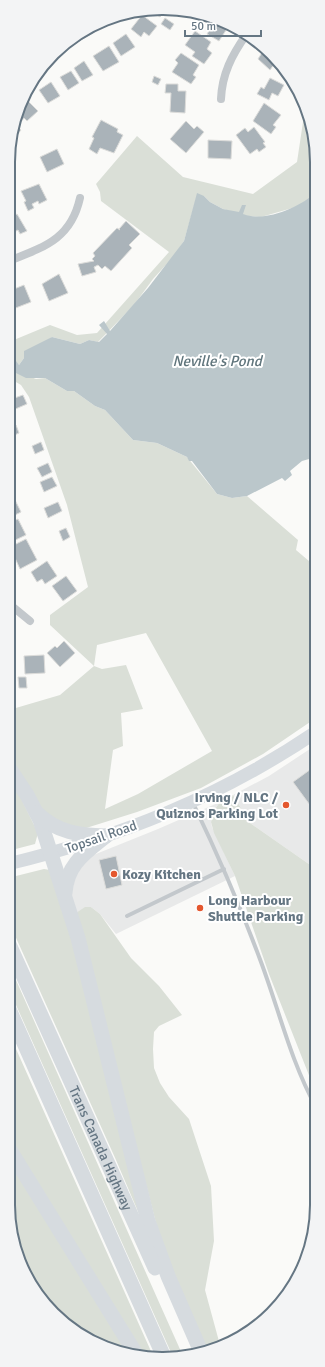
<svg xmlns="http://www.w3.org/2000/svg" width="325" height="1367" font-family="Signika,sans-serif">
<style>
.built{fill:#e8e9e9}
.green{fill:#dadfd7;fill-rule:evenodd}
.water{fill:#bbc7cb}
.building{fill:#aab3b9;stroke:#dcdcda}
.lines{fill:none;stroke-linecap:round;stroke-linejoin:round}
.lane{stroke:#c3c8cc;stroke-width:4}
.street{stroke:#c3c8cc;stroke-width:8}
.primary{stroke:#d6dbdf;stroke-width:13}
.highway{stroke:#d6dbdf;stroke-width:15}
.poi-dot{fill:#e4572e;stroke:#fff;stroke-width:1.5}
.labels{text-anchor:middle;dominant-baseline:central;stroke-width:4;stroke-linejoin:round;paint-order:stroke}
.poi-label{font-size:14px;font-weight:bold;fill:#657683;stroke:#fff;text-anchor:start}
.street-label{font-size:14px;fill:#657683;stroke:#fff}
.water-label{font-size:15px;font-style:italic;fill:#60757c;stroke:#fff}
.rim{fill:none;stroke:#657683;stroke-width:2}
</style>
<rect width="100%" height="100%" fill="#fafaf8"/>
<!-- built -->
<path class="built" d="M316,745v124l-66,-46 -17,-28 36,-19z
M220,802l-5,7 -4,13 1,5 23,49 -119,58 -16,-20 -9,-7 -15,6 -7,-23 1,-10 21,-24 67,-27z"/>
<!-- green -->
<path class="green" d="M302,99l14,44v49l-7,7 -13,8 -35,10 -13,-1 -25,-7 -13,-7 -6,-6 -8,3 -12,42 -11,16 -20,22 -19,26 -36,37 -9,-2 -9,4 -28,-7 -28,21 -5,7 -5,-4 17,16 5,2 9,-1 22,13h7l21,15 10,4 28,30 24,3 30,14 30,37 15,4 15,-2 51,44 -2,10 20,17v151l-53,36 -62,34 -64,24 -54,17 -17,-1 -24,-19 -33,-51v-48l51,-15 34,-29 -44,-41v-10l38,-28 -21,-82 -38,-108 -8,-12 -12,-7v-36l41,-17 27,10 20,-2 72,-81 -68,-51 -1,-9 -4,-8 41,-48 46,41 70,17 44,-32 6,-40zM146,633l66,118 -74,43 -33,15 8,-59 10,-4 -2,-33 22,-4 -17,-44 -24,4 -8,-3 3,-21z
M9,774l29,59 -3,11 -27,7z
M233,795l17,28 66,46v224l-47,-119 -34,-98 -21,-43 -3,-11 4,-13 5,-7z
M44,869l6,1 5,6 99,373 -38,-89 -108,-240v-42z
M85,907h6l9,7 31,44 28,28 23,29 -23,11 -5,6 -1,17 1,19 6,15 9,14 20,22 22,67 3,55 -9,49 15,55 -12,6 -45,-101 -87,-337z
M8,962l150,338 25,56 -10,1 -165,-370z
M8,1031l146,327 -14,-3 -132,-214z
M8,1154l123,199 -37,-10 -48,-36 -26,-44 -12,-59z"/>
<!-- water -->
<path class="water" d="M316,192v265l-14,4 -12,10 2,4 -7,6 -3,-3 -35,18 -15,2 -15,-4 -25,-33h-3l-2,-4 -30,-14 -24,-3 -28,-30 -10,-4 -21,-15h-7l-22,-13h-19l-10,-5 -3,-5v-2l-3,-4 6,-1 3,4 5,-7v-7l28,-14 28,7 9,-4 10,2 8,-8 -8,-9 5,-4 6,10 38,-43 36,-47 13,-48 7,3 6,6 13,7 16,3 3,-7h4l-3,9c21,9 58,-7 73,-22z"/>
<!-- building -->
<path class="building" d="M151,11h14l-5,6z
M142,15l15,11 -8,10 -5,-4 -3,5 -10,-8z
M165,18l9,6 -4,6 -9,-6z
M216,20l14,4 -11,17 -12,-7z
M195,31l16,11 -4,7 5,4 -8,11 -12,-8 3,-4 -10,-7z
M126,34l9,13 -14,9 -8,-13z
M109,46l10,16 -16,9 -10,-15z
M265,48l12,12 -7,10 -12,-11z
M181,53l18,12 -6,10 3,2 -5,7 -19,-12 6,-9 -3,-3z
M84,61l9,14 -11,6 -8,-13z
M71,71l8,12 -11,7 -8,-13z
M154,76l7,3 -3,6 -6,-3z
M270,78l14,7 -6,11 -6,-3 -3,7 -12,-6 4,-7 3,2z
M51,82l9,14 -12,7 -9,-13z
M166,84h12v7h8l-1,22 -15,-1 1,-19h-6z
M27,100l11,11 -11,10 -3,-3 -4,5 -3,-3 5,-16z
M264,103l17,12 -8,10 3,2 -5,7 -18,-13z
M101,120l17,9 -1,3 6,3 -9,18 -14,-5 -3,6 -8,-5 5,-11 -2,-1z
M186,121l8,8 3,-3 7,6 -18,21 -16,-14z
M15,125l6,5 -12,14v-2z
M254,127l11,15 -2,1 3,4 -7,5 -2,-3 -7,5 -14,-19 9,-7 3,4z
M208,140l24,1 -1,18 -23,-1z
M57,149l7,15 -17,8 -7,-15z
M39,184l8,16 -8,4 -1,-3 -6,3 2,4 -6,3 -4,-9 2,-1 -5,-10z
M17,214l10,17 -7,3 -2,-4 -6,3 -1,-3 -2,1v-13z
M126,221l14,13 -11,11 3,3 -21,23 -6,-5 -3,3 -4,-4 -4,2 2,5 -14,4 -4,-12 16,-3 -2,-2 3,-3 -2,-3 24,-25 3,2 -1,-1z
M59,274l9,19 -19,8 -7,-17z
M24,285l7,17 -18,7 -4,-10v-8z
M23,395l4,9 -14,6 -4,-10z
M16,425l3,8 -9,4 -1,-9z
M41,442l3,8 -9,4 -3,-8z
M48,463l4,9 -10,5 -5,-9z
M52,477l5,9 -13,6 -4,-10z
M13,496l8,16 -12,6v-20z
M58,502l4,9 -14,7 -4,-10z
M18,519l8,16 -17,8v-20z
M66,528l4,9 -7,4 -4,-10z
M26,539l11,21 -17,9 -10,-22z
M47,561l10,15 -12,8 -3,-5 -5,3 -6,-10z
M66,576l11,15 -14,10 -11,-15z
M64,641l11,12 -15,14 -13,-14 8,-7 2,2z
M44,655l1,18 -20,1 -1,-18z
M18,677h8l1,11h-8z
M311,769l5,7 -1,36 -22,-30z
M116,856l6,29 -16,4 -7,-29z"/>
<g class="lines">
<!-- lane -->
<path class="lane" d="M193,803c25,52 48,105 68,159 18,48 30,100 55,145
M127,916l97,-47"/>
<!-- street -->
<path class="street" d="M62,47l30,-18
M221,99c1,-25 11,-44 25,-64
M9,261c35,-14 62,-22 71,-63
M9,601l4,6 17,14"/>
<!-- primary -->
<path class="primary" d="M8,864c112,-27 212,-67 308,-132"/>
<!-- highway -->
<g class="highway">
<path d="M9,768l18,27 13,25 38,118 70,283 20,55 34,78"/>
<path d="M37,813c20,20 43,22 69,23"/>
<path d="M65,893c2,-29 20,-40 41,-57"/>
<path id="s1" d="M8,942l147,326"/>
<path d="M8,1007l156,350"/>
<path d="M8,1147l128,207"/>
</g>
</g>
<!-- markers -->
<g class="poi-dot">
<circle cx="286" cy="805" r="4"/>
<circle cx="114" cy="874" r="4"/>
<circle cx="200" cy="908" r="4"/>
</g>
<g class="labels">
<!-- poi labels -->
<g class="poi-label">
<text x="278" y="797" text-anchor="end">Irving / NLC /<tspan x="278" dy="16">Quiznos Parking Lot</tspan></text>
<text x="122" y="874">Kozy Kitchen</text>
<text x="208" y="900">Long Harbour<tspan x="208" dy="16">Shuttle Parking</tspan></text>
</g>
<!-- street labels -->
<g class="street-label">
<text transform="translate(101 837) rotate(-19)">Topsail Road</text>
<text stroke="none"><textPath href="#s1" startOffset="226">Trans Canada Highway</textPath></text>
</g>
<!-- water labels -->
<g class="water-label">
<text x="217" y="361">Neville's Pond</text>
</g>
</g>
<!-- crop -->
<path d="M0 0H325V1367H0ZM162 15H163A147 147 0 0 1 310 162V1205A147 147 0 0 1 163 1352H162A147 147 0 0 1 15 1205V162A147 147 0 0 1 162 15Z" fill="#f3f4f5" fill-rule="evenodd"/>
<path class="rim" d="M162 15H163A147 147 0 0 1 310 162V1205A147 147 0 0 1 163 1352H162A147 147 0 0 1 15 1205V162A147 147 0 0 1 162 15Z"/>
<!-- scale -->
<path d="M185 30v6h76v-6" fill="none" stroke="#657683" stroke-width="2"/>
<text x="191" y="30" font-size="12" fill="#657683" stroke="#ffffff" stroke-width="3" paint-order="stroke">50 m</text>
</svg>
